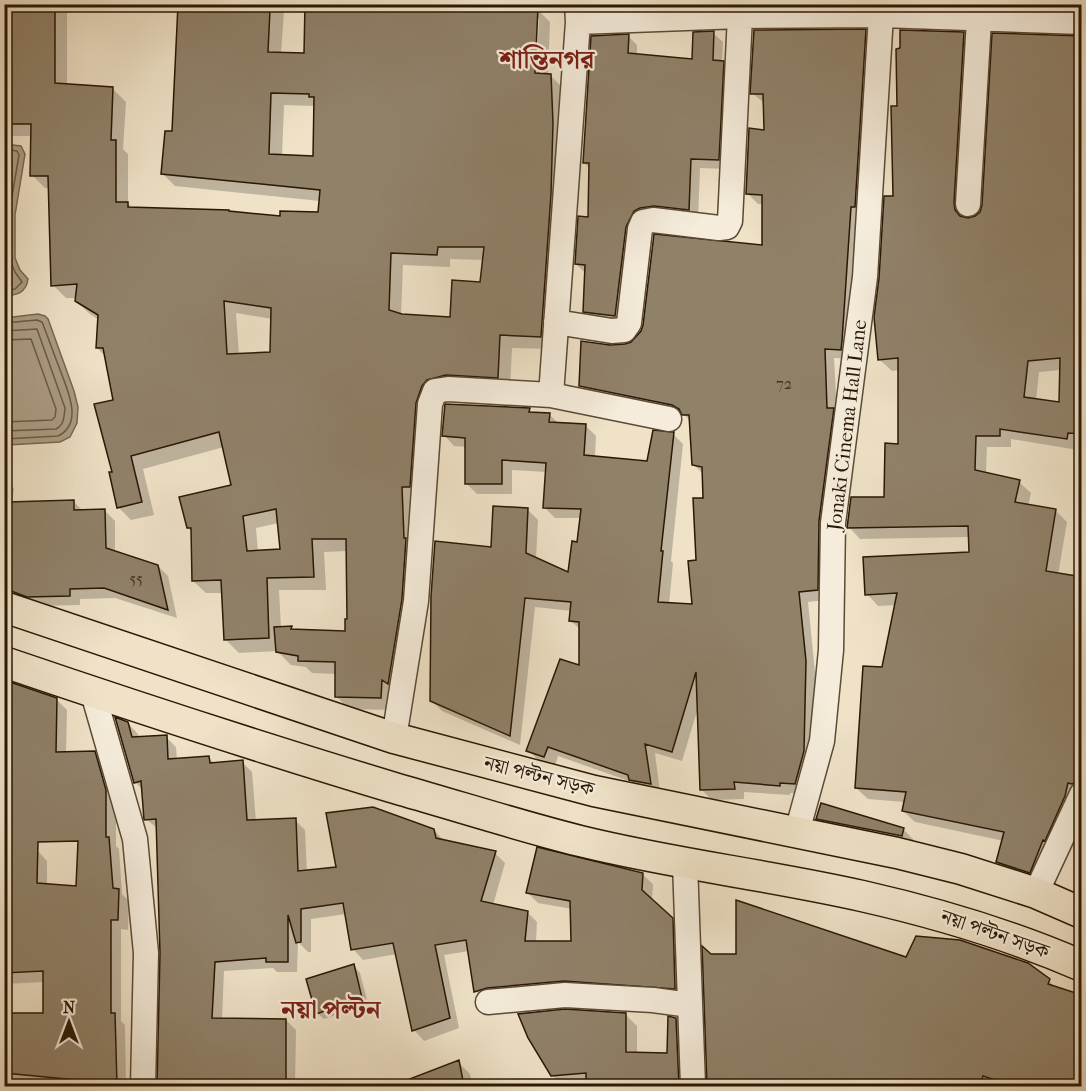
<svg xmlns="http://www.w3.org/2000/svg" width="1086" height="1091" font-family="'IM FELL French Canon','Noto Serif Bengali',serif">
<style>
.water{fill:#ac9d85;stroke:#786751;stroke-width:1.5}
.shadow{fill:#0003;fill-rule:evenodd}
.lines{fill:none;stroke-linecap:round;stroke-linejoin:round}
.shore{stroke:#6b5a44;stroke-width:1.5}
.building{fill:#908169;stroke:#2a1704;stroke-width:1.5;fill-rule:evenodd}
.minor-casing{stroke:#5b4a35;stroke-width:27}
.major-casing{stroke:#2a1704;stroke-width:33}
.minor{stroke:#f5ecdb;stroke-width:24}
.major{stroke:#efe2c7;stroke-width:30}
.labels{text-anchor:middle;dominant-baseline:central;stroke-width:4.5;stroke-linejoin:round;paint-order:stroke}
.number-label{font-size:16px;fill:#44321d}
.street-label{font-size:20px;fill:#2a1704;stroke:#f5ecdb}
.district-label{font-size:26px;font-weight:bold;fill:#7a1f14;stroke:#f5ecdb}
</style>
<rect width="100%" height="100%" fill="#efe2c7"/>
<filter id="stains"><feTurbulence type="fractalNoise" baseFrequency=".00333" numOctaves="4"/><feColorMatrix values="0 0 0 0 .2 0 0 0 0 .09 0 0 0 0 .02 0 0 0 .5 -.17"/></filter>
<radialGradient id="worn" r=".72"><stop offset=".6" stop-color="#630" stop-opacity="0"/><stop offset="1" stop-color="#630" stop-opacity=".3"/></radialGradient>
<!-- water -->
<path class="water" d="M4,144l17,2 4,8 -10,61v43l5,12 8,9c-2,14 -11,16 -23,17z
M38,314l7,2 3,3 26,72 4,16 -1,16 -7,14 -10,5 -53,3 -3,-1 1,-126z"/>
<!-- shadow -->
<path class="shadow" d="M4,4h63v81l46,4 13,13 -3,47 5,5v50l5,4 148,10 39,-4v-13l-145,-15 -13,-13 12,-40 6,-126 -3,-3h304v3l56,2 13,13 -2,53h2l13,13 -10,261 -41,-1 -2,42 -72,3 -44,317 -45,-1 -12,-12v-23l-25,-1 -6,-6 -15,-2 -14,-14 -38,2 -13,-13 -3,-47h-17l-13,-12 -1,-49 -4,-4 45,-42 -9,-39 -81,22 11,46 -23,5 -13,-13 -4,-34 1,-72 -9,-44 -9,-9 2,-28 -9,-6 -14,-13 1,-3h-11l-13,-13 -3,-97h-5l-13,-13v-39h-28zM284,11l22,2 -1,42 -24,-1zM536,19h3l-3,61h-3zM284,105l31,1 -1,52 -32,-2zM450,259l34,1 -2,23 -30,35 -51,-3 2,-50 47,2zM236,313l36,6v34l-33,2zM279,523l2,28 -23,1 -2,-24zM348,551l1,70 -3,12 -52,-2 -3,-3h-10l-2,-38h47l-2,-38z
M592,4h223l-205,20z
M898,4h184v24z
M865,31l10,10 -24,318 -17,-1 3,56 -10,186 -19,2 7,70 -1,90 -9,32 -15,-1v2l-46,-3v7l-32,1 -10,-10 -4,-82 -16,53 -27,-8 5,40 -19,-3 -9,-8 -74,-26 -3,10 -17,-6 -10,-10 52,-82 1,-38 -10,-9 1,-10 -37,-4 -15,138 -78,-34 -11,-11 61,-152 35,-39 11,11 -2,39 33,15 10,-30 2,-26h-26l-10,-10 2,-36 -35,-2v24h-35l-10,-10v-37l-13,-1 -10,-11 85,-25 4,3 16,1 10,10 26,1 11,11 -1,21 54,6 24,-29 10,10 -12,117 2,2 -4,41 25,2 11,-107 -1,-24 -11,-11 -2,-43 -7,-6 -93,-19 -10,-10 29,-39 22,-4 132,-96v-43h-6l-11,-11 18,-62 -1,-28 -12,-10z
M713,33l10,9 -1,19 10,10 -5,98 -27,-1 -2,51 -54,1 -20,105 -30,-4 -10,-10 2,-37 -10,-10 14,-45 1,-50 -7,-6 44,-127 9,9v10l57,5z
M963,34l12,11 -10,171 3,4 13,-7 101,-175v406l-3,-1 -1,7 -67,-11v8h-24l-1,27 33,8 12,11 -3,13 27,4 12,12 -9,53 24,4v216l-41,88 -32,-10 -12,-11 7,-21 -89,-19 -12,-11 2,-9 -37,-3 -12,-11 40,-183 -18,1 -11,-12 104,-41 -1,-16 -110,2 -11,-12 36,-28 14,-54 1,-75 -8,1 -12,-11 14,-163 5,-89zM1061,370l-1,34 -24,-3 3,-29z
M4,479l10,9 -2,16 61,-3 10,10h22l10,10v31l43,14 10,10 9,42 -62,-20 -35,1v6l-42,1 -16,-5 -10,-11v-27h-8z
M56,699l11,11 -1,43h28l11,10 11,39v44l3,3 3,45 7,7 -1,29 -7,-1v92l4,4 1,61h-122v-72h41l-1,-32 -40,2v-130l33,-4 10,11v24l31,2 7,-54 -81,2z
M128,723l10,11 1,4 27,-1 10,10 1,13 32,-2 6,6 27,-2 10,10 4,50 39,-2 10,10 2,42 30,-4 97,-38 10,11 51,12 10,10 -12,42 34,7 10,10 -1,20h36v-33l-34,-6 -10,-10 114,-19 11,10 -1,17 30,29 3,68 -199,3 -10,-10 -7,-40 -25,4 15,73 -35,13 -10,-11 -17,-76 -34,6 -10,-11 -7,-35 -35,5v33h-3l-10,-10 -1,30h-20l-4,-4 -49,3 -2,48 64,1 10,10 -1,56h-136l3,-133 -4,-124 -12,-10 -2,-28 -9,-9z
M818,818l85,11 11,11 -2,6 -84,-17z
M704,950l6,6 197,3 120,5 31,25 24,8v89h-374z
M354,966l6,7 8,31 -44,15 -7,-6z
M625,1014l12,12v27l32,2 7,-36 12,12 2,55h-127l-11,-11z
M458,1062l12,12 3,12h-78z"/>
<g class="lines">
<!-- shore -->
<path class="shore" d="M4,149l13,2 2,4 -10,59v44l6,14 7,10 -7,7 -11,1
M4,323l33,-3 5,2c6,15 11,30 17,45 7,20 26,56 -1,69l-54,3
M4,331l33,-2 28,79c-1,9 -1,17 -9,21l-52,2
M4,340l27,-1 25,70 -1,8 -3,3 -48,2"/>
</g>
<!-- building -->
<path class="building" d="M4,4h51v79l58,4 -2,53h5v62h12v5l101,3v1l51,5v-5l38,1 2,-22 -159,-16 4,-43h7l6,-127 92,6 -2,42 36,1 1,-49h162l71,3 -3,66 16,1 2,49 -2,71 -10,143 -41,-2 -2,43 -52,-3 -19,5 -5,6 -6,17 -6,84h-8l2,51h2l-4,61 -14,85 -6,-4 -1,18 -46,-1v-35l-37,-1v-5l-22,-4 -2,-25 18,-1 -1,3 54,2v-12h2l-1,-80h-34l2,38 -47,1 2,60 -45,2 -3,-60 -29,1 -1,-53h-4l-8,-31 52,-12 -12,-53 -88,24 11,46 -25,6 -8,-36h3l-18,-68 19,-4 -10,-52h-7l2,-33 -23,-14 2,-17 -26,2 -3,-110h-18l1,-52h-27zM271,93l38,1v3h5l-1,59 -44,-2zM438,247h46l-4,35 -28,-2 -2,37 -48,-3 -13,-4 2,-57 46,2zM224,301l47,7 -1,44 -43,2zM276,509l4,40 -33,2 -4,-35z
M591,4h38v2l-38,1z
M1043,4h32v4l-32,-2z
M866,29l-11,178h-4l-9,134 -1,9 -16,-1 2,59h7l-15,113 -1,69 -19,2 7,69 -2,90 -9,33 -15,-1v3l-46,-4 1,7 -35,1 -4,-118 -24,80 -27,-8 6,40 -22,-4 -1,-5 -80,-28 -4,10 -18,-6 34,-92 19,6v-43l-10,-1 2,-19 -46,-4 -15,138 -80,-35 1,-105 4,-55 56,6 2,-41 35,2 -2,45 42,19 4,-31 5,1 4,-33 -38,-1 3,-45 -44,-3v24h-37v-46l-23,-2 3,-32 85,4 -1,4 21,1 -1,9 37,2 -2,31 63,6 6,-31 21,2 -13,119h2l-5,51 34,2 -4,-43 8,-1 -3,-62h10l-1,-31 -10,-2 -3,-50h-7l-3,-6 -7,-4 -93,-19 2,-45 29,4 15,-1 6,-2 10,-11 2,-6 11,-91 108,11v-50l-16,-1 3,-66 15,2 -1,-36h-13l4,-64z
M900,30l64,2 -10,171 1,7 5,6 8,2 7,-2 5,-4 2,-7 10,-172 90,3v398l-14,-1 -1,6 -67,-10v7h-24l-1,34 45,10 -5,22 41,7 -10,62 36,6v203l-10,4 -4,-1 -3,13 -20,45 -2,-1 -13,33 -34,-11 8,-30 -102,-21 4,-19 -51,-4 8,-122 19,1 15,-74 -32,2 -2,-38 106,-5 -1,-26 -121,2 4,-31h33l1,-54 13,1v-86l-20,2 -4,-43 5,-39 5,-82h9l-2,-90h6l-1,-57 4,-1zM1060,358l-1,44 -35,-5 4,-36z
M714,31l-1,29 11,1 -5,99 -28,-1 -2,51 -35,-4 -14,2 -6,3 -8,16 -11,89 -32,-4 2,-47 -10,-1 3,-48 10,1 1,-54h-6l8,-127 38,-2 -1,19 64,6 1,-27z
M74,500v10l31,-1 1,39 52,17 10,45 -64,-22 -34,1v7l-43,1 -16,-6 -3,-89z
M4,680l53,18 -1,54 39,-1 11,39v47h3l4,51 6,1 -1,31h-7v93h4l2,72 -40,1v-6l-73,-7v-60h39v-42l-39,2zM78,841l-2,45 -39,-3 1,-41z
M115,717l13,5 4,15 35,-2 1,24 41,-3 1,7 33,-3 4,60 49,-2 2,53 38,-4 -10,-54 47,-6 61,22 2,9 60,13 -15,50 47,10 -3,30h46l-1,-40 -44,-8 11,-46 106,26 -1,17 31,28 2,71 -111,-8 -77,7 -13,4 -8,-52 -31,5 15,73 -38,13 -19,-88 -42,7 -8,-47 -42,6v33l-5,1 -8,-28v47h-22v-4l-51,4 -3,56 74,1v63l-61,-1v5h-68l3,-133 -4,-134 -12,1 -3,-39 -7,2z
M821,803l83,25 -2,8 -86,-17z
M736,900l170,57 10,-21 44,4 68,23 22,16 -2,5 34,11v91h-69l-30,-10 -3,10h-273l-5,-140 9,8h25z
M354,964l8,34 -46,16 -10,-35z
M565,1009l61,4v39l41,1 1,-37 8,2 3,68h-93v-13l-35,3 -23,-38 -10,-24z
M459,1060l5,26h-70v-1z"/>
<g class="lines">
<!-- minor casing -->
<g class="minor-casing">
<path id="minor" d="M578,22l162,-6 141,-1 201,7
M968,204l11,-184
M556,322l56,9 12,-1 5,-7 11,-94 3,-7 10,-2 66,8 8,-1 3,-6 10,-205
M551,395l27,-373 -1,-18
M93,693l42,146 11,114 -3,133
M394,738l22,-137 14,-197 5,-13 13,-2 103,6 118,24
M797,832l25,-91 9,-91 2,-127 32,-246 16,-262
M685,863l8,223
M1036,893l46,-99
M488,1002l77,-7 88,5 37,5"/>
</g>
<!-- major casing -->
<g class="major-casing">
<path id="major" d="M4,607l390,131 200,53 303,62 64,16 75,24 46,20
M4,662c132,45 264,88 397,128 60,17 119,36 179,51 93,23 189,34 282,55 75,17 149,39 220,70"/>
</g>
<!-- minor -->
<use href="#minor" class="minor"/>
<!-- major -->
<use href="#major" class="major"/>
</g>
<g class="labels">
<!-- number labels -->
<g class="number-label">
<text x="784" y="383">72</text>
<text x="136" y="578">55</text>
</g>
<!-- street labels -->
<g class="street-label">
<text transform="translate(847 425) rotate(-83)">Jonaki Cinema Hall Lane</text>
<text transform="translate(539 776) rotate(14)">নয়া পল্টন সড়ক</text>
<text transform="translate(995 934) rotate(19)">নয়া পল্টন সড়ক</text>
</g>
<!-- district labels -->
<g class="district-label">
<text x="547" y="59">শান্তিনগর</text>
<text x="331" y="1009">নয়া পল্টন</text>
</g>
</g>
<!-- margin -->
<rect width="1086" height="1091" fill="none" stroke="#efe2c7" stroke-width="24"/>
<rect x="6" y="6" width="1074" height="1079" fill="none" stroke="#2a1704" stroke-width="3"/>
<rect x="12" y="12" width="1062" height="1067" fill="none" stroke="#2a1704" stroke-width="1.5"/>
<!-- north arrow -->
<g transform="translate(69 1022)" stroke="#f5ecdb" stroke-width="4.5" paint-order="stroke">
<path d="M0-4.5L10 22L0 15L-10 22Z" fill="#2a1704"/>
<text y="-9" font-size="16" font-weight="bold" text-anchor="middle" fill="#2a1704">N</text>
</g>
<rect width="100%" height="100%" filter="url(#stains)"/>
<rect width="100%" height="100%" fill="url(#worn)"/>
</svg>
